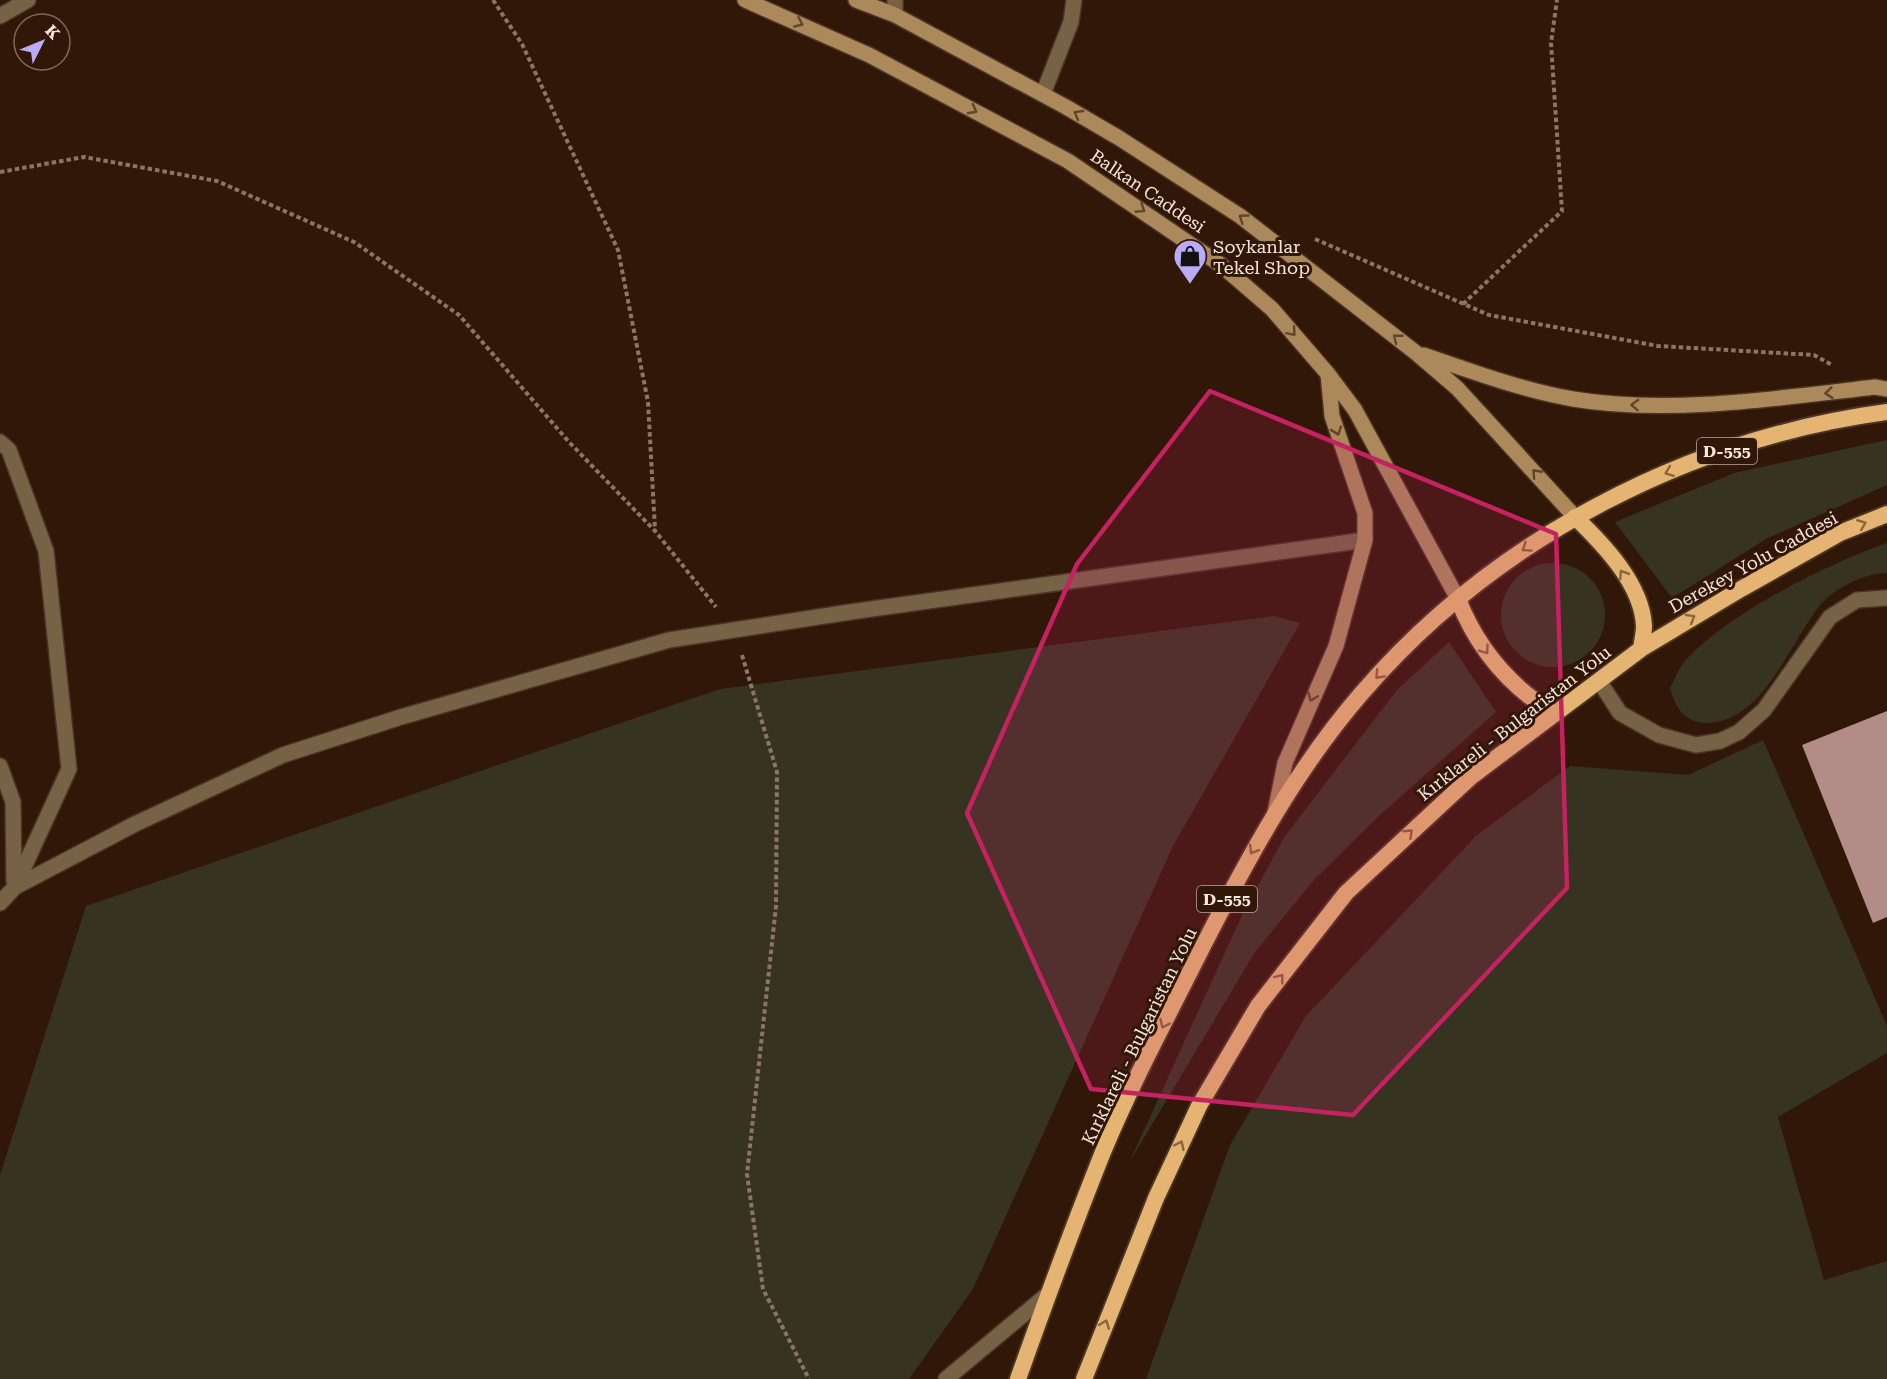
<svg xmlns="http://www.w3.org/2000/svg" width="1887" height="1379" font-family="'Roboto Serif',serif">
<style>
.green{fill:#373321}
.building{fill:#b38c87}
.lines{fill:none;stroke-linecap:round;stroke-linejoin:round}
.minor-casing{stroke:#4c3425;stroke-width:18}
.tertiary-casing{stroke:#4c3425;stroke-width:18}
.secondary-casing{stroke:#4c3425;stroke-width:18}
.trunk-casing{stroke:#4c3425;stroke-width:20}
.path{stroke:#8b7567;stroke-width:4;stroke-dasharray:4.5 3;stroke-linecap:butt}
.minor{stroke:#786246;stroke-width:15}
.tertiary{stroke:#786246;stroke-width:15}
.secondary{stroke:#ab895b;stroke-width:15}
.trunk{stroke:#e5b472;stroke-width:16}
.oneway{stroke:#614529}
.oneway2{stroke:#8a663c}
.marked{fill:#c52261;fill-opacity:0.2;stroke:#c52261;stroke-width:4.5;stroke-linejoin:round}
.labels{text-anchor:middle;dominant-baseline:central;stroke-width:6;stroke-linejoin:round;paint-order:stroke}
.shield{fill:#301707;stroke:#bca79b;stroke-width:1.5}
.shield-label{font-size:16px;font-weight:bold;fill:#f8e5db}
.street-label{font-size:18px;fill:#f8e5db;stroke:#301707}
.poi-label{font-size:18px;fill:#f8e5db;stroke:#301707;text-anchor:start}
</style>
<rect width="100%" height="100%" fill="#301707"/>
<!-- green -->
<path class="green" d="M1887,440v45l-121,54 -94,59 -57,-76 119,-49z
M1887,543v30c-22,0 -50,14 -65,30 -32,37 -58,121 -117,120 -21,-1 -30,-16 -35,-35 5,-9 9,-21 16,-28 41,-46 143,-97 201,-117z
M1501 615a52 52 0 1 1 104 0a52 52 0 1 1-104 0Z
M1273,616l27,7 -127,223 -200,443 -64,90h-909v-204l86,-269 634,-217z
M1449,642l47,70 -116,103 -67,66 -58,71 -126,211 114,-250 42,-77 112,-146z
M1763,740l124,286v27l-109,64 46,163 63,-19v118h-741l84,-234 76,-129 171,-181 93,-69 118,9z"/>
<!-- building -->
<path class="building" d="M1887,711v206l-14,6 -71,-178z"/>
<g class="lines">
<!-- minor casing -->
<g class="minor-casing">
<path id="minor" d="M895,15v-15
M0,16l28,-16
M1043,94l28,-72 3,-22
M0,442l9,8 37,101 23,218 -54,118
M0,766l13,36 1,79
M0,903l15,-16 120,-63 148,-69 118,-38 268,-77 181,-28 515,-72"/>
</g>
<!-- tertiary casing -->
<g class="tertiary-casing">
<path id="tertiary" d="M1599,681l21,32 39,22 37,10 24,-4 19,-9 25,-22 66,-93 27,-17 30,-2
M946,1379l102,-85"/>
</g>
<!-- secondary casing -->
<g class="secondary-casing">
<path id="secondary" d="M745,0l124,55 199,106 153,104 51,44 56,65 27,36 103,189
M856,0l39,15 171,92 53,31 121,78 175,136 42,36 118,129
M1424,355c49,17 98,35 149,44 95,16 207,-1 302,-12l12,2
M1275,812l10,-49 51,-117 29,-106v-27l-33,-97 -4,-42"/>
</g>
<!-- trunk casing -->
<g class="trunk-casing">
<path id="trunk" d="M1575,517c28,27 67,67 69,109 0,7 -2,15 -3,23
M1458,599c19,49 50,86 95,114
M1018,1379c27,-76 55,-152 85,-227 29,-70 66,-138 100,-206 45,-88 93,-177 158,-252 132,-154 325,-255 526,-282
M1084,1379l72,-181 43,-92 59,-100 88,-113 126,-117 169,-127 100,-60 99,-56 47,-19"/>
</g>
<!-- path -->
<path class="path" d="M493,0l29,44 96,206 30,152 7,128
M0,172l84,-15 133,24 137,61 105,73 110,127 86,89 61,76
M1315,239l174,76 169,31 156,9 18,10
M1463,304l99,-93 -11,-168 6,-43
M742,655l35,117 -1,134 -29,268 16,115 46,90"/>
<!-- minor -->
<use href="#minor" class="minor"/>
<!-- tertiary -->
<use href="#tertiary" class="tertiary"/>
<!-- secondary -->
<use href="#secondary" class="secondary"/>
<!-- trunk -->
<use href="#trunk" class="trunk"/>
</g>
<!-- one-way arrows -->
<defs><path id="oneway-chevron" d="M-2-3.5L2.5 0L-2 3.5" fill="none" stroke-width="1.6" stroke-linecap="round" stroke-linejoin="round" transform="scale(1.5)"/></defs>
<g class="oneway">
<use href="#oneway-chevron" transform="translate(799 23) rotate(24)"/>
<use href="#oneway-chevron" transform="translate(973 110) rotate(28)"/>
<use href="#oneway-chevron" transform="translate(1078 114) rotate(-150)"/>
<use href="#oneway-chevron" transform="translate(1141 209) rotate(34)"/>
<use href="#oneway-chevron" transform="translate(1243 218) rotate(-144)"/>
<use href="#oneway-chevron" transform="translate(1292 332) rotate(49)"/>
<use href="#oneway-chevron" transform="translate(1397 338) rotate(-142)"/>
<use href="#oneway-chevron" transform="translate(1829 393) rotate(174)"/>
<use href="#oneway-chevron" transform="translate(1635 405) rotate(-178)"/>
<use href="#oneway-chevron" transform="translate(1337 431) rotate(71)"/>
<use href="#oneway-chevron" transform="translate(1536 473) rotate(-132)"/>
<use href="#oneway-chevron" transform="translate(1312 697) rotate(113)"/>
</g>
<g class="oneway2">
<use href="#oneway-chevron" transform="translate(1669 472) rotate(159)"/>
<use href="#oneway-chevron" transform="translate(1862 524) rotate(-22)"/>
<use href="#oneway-chevron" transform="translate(1526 548) rotate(146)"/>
<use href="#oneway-chevron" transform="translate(1623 574) rotate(-122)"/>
<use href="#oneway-chevron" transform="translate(1691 618) rotate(-31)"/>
<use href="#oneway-chevron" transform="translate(1485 650) rotate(54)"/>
<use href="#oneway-chevron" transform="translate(1379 675) rotate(133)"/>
<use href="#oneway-chevron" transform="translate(1409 833) rotate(-43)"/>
<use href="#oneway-chevron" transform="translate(1253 850) rotate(121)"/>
<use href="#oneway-chevron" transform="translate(1280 978) rotate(-52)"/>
<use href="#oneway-chevron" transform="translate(1164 1024) rotate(115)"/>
<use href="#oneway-chevron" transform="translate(1180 1145) rotate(-65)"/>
<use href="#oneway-chevron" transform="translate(1105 1324) rotate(-69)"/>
</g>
<!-- marked area -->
<path class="marked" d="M1210,391l346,143 11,354 -214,227 -262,-26 -124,-276 110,-249z"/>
<!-- icons -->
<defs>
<g id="shop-pin" transform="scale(1.725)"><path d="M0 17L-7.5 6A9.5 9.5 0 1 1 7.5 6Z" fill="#b9abf7" stroke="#301707"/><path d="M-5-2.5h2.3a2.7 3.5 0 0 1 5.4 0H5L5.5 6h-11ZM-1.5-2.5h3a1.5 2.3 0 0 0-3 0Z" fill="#111"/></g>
</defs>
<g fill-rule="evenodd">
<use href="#shop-pin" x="1190" y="256"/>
</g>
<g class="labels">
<!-- shield labels -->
<g class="shield">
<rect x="1697" y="438" width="60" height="26" rx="4.5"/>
<rect x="1197" y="886" width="60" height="26" rx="4.5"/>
</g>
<g class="shield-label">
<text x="1727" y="451">D-555</text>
<text x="1227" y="899">D-555</text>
</g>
<!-- street labels -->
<g class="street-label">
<text transform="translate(1148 191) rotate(34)">Balkan Caddesi</text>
<text transform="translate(1753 562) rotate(-29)">Derekey Yolu Caddesi</text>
<text transform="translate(1514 723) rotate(-38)">Kırklareli - Bulgaristan Yolu</text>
<text transform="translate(1139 1036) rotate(-64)">Kırklareli - Bulgaristan Yolu</text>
</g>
<!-- poi labels -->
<g class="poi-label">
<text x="1213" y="246">Soykanlar<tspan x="1213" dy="21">Tekel Shop</tspan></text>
</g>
</g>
<!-- north arrow -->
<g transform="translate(42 42) rotate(47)"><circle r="28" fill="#301707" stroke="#80695c" stroke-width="1.5"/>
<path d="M0-4.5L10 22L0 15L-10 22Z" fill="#b9abf7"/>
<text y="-9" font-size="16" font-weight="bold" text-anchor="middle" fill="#f8e5db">K</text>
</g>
</svg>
